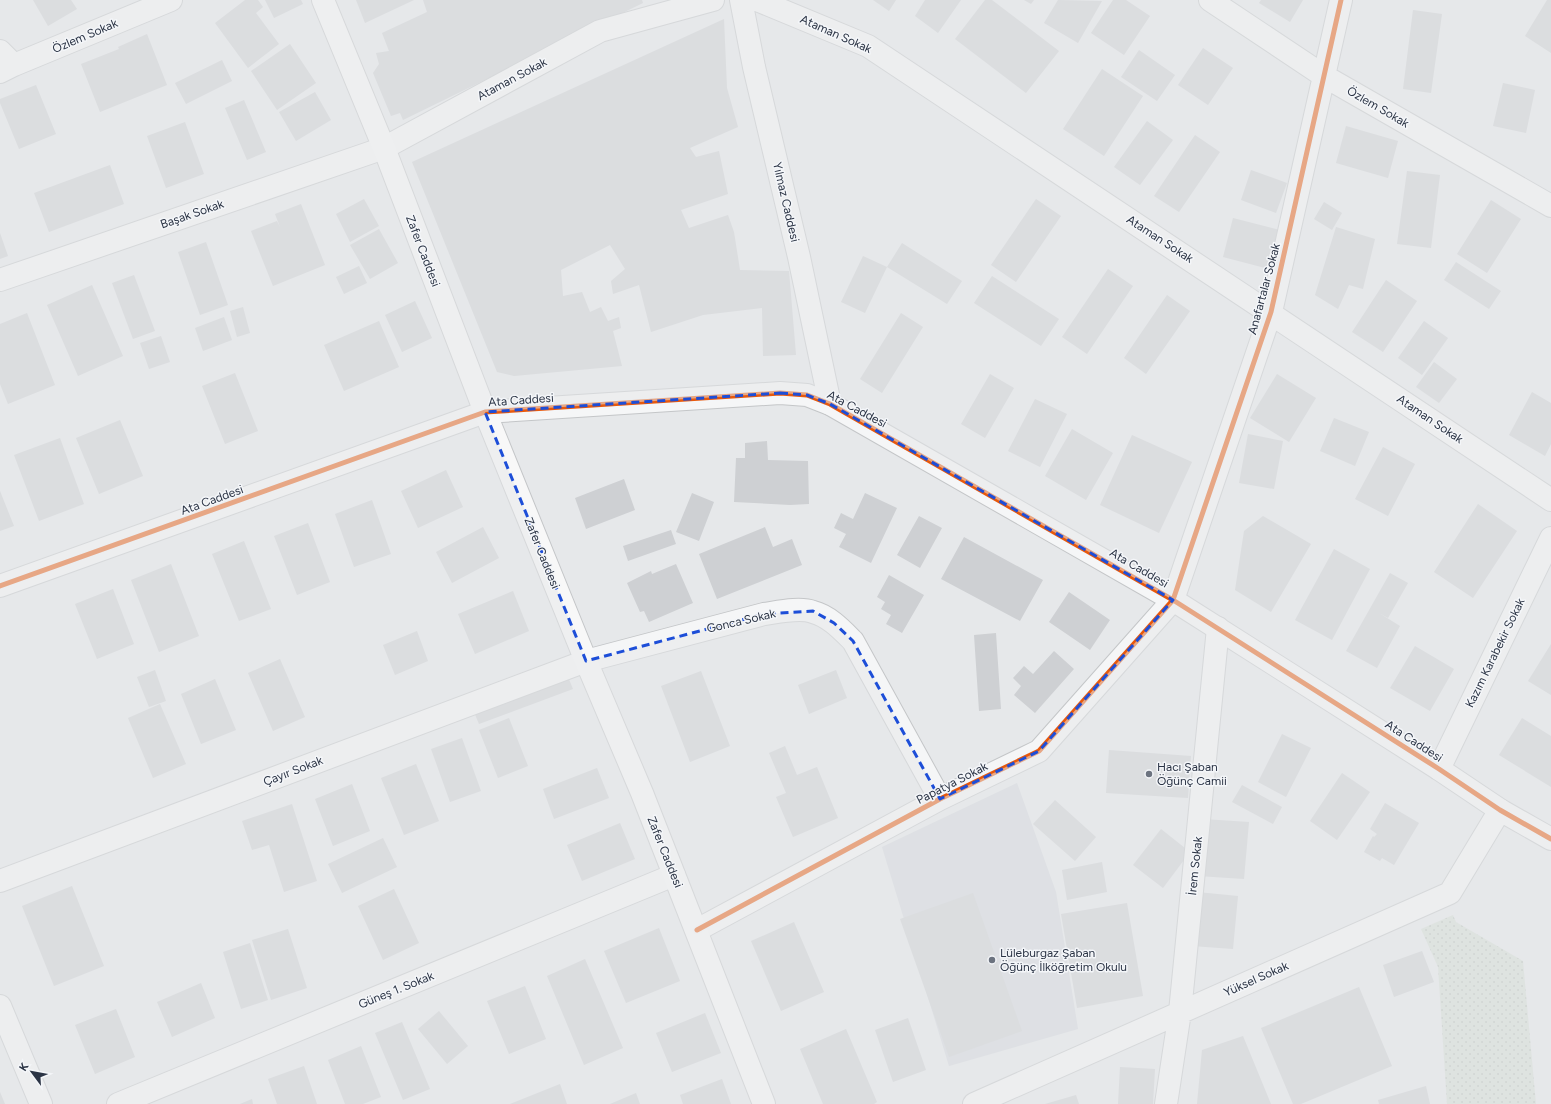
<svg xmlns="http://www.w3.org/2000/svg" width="1551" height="1104" font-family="Figtree,sans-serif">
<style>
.built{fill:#d4d7dd}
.grass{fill:url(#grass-dots)}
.building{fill:#ced0d3}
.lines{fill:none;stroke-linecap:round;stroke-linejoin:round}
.minor-casing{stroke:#c4c6c8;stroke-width:24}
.tertiary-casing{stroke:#c4c6c8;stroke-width:24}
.secondary-casing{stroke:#c4c6c8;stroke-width:24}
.minor{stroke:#f5f6f7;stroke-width:22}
.tertiary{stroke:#f5f6f7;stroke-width:22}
.secondary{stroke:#f8f8f8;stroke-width:22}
.cycleway-casing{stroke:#f4f6f9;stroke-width:8}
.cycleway{stroke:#e8590c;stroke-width:5}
.marked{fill:none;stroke:#1d4ed8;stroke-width:3;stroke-dasharray:8 5;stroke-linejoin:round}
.poi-dot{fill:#6c737f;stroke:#f4f6f9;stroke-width:1.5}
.labels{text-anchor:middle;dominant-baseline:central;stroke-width:3;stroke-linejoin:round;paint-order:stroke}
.street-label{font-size:12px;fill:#2b3445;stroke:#f4f6f9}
.poi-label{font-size:12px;fill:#2b3445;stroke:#f4f6f9;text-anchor:start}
</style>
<defs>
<pattern id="grass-dots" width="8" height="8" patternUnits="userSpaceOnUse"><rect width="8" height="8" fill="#d6ded6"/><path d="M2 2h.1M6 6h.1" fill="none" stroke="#b8bfb9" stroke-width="1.8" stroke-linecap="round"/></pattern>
</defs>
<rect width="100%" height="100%" fill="#e6e8ea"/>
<!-- built -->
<path class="built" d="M1017,783l39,109 22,137 -129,37 -67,-219z"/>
<!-- grass -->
<path class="grass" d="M1453,915l3,7 67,39 13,143h-89l-9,-137 -17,-38z"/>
<!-- building -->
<path class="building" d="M33,0h38l6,9 -29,17z
M245,0h13l5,7 -7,6 23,31 -31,24 -33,-45z
M265,0h36l2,4 -29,14z
M356,0h58l-49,23z
M423,0h219l1,3 -240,117 -3,-7 -9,3 -18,-43 6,-9 -3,-11 13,-2 -7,-18 45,-21z
M873,0h23l-7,11z
M925,0h36l-23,33 -23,-17z
M985,0h7l67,51 -33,42 -71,-54z
M1024,0h10l-3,4z
M1058,0l44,1 -24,42 -34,-20z
M1113,0h13l24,16 -26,39 -33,-22z
M1261,0h42l-13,22 -31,-19z
M1547,0h4v53l-26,-17z
M1413,10l29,4 -11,79 -28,-4z
M724,19l3,69 11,39 -48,21 6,9 23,-6 9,43 -47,16 8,18 39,-13 6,17 6,38 49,1 7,84 -33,1 -1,-48 -59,7 -52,17 -12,-47 -26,9 -2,-13 14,-12 -15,-24 -49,25 2,26 19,-4 8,20 11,-5 7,14 11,-4 2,11 -8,3 9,35 -108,10 -17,-4 -85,-210z
M147,34l20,51 -67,27 -19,-48 38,-15 -1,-2z
M290,44l26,39 -39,27 -26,-39z
M1203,48l30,20 -25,37 -30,-20z
M1139,50l36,25 -18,26 -36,-24z
M222,60l10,21 -46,23 -11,-21z
M1102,69l41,27 -39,60 -41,-27z
M1503,83l32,7 -9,43 -33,-7z
M36,85l20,49 -37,15 -19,-46v-4z
M315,92l16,28 -35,21 -17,-29z
M244,100l22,52 -19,8 -22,-52z
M1147,121l26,19 -33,45 -26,-18z
M185,122l19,52 -38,14 -19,-52z
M1346,126l52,15 -10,37 -52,-15z
M1195,135l25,17 -41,60 -25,-16z
M110,165l14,39 -75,28 -15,-39z
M1251,170l36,13 -11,30 -35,-13z
M1407,171l33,4 -9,73 -34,-4z
M364,199l15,27 -29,16 -14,-28z
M1036,199l25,17 -45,66 -25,-17z
M1491,200l30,19 -34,54 -30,-19z
M1324,202l18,11 -10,17 -18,-11z
M301,204l24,61 -52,21 -22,-55 26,-10 3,6 -5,-13z
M1233,218l47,12 -11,39 -46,-12z
M1336,227l39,12 -12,50 -14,-4 -11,24 -23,-14z
M379,229l19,34 -28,16 -20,-34z
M0,233l8,23 -8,3z
M206,242l22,63 -28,10 -22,-63z
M902,243l60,38 -15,23 -60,-37z
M863,256l24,11 -22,46 -24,-11z
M1456,262l45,29 -12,18 -45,-29z
M359,266l8,17 -23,11 -8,-17z
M1108,269l25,17 -46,68 -25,-17z
M134,275l21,56 -22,8 -21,-56z
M992,276l67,43 -18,27 -67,-43z
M1386,280l31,21 -34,51 -31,-20z
M92,285l31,71 -45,20 -31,-71z
M1167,295l23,16 -44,63 -22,-16z
M415,301l17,37 -30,14 -17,-37z
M243,307l7,26 -13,4 -7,-26z
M27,313l28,72 -47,19 -8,-20v-60z
M901,313l22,14 -41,66 -22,-14z
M224,317l8,23 -29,11 -8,-23z
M379,321l20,46 -55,24 -20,-46z
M1424,321l24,17 -26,37 -24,-17z
M161,336l9,26 -21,7 -9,-26z
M1434,362l23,17 -18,24 -23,-16z
M235,373l23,58 -33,13 -23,-58z
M990,374l24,14 -29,50 -24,-14z
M1277,374l39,24 -27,44 -39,-24z
M1532,392l19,11v41l-6,12 -36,-21z
M1035,399l32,15 -27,53 -32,-16z
M1334,418l35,14 -14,34 -35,-15z
M120,420l23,56 -44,18 -23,-56z
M1072,429l41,24 -27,47 -41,-24z
M1248,434l35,7 -9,48 -35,-6z
M1132,435l60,27 -33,71 -59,-28z
M60,438l24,66 -45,17 -25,-66z
M767,441l1,19 40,1 1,43 -19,1 -56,-3 2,-44h9v-15z
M1383,447l32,17 -27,52 -33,-17z
M446,470l17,37 -45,21 -17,-37z
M624,479l11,31 -49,19 -11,-31z
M0,491l14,35 -14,5z
M692,493l22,9 -15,39 -23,-9z
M865,493l32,15 -26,55 -32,-16 7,-13 -12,-6 7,-15 12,6z
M372,500l19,54 -37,13 -19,-53z
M1478,504l39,27 -44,67 -39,-26z
M919,516l23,12 -22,40 -23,-13z
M1263,516l48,28 -40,68 -36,-22 9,-59z
M308,523l22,59 -33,13 -23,-59z
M483,527l16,31 -47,25 -16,-31z
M765,527l8,20 19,-8 10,26 -85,34 -18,-45z
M671,530l5,14 -48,17 -5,-15z
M964,537l79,43 -23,41 -79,-42z
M244,541l27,68 -32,12 -27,-67z
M1334,549l36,20 -38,71 -37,-20z
M171,564l28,72 -40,16 -28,-72z
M676,564l17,39 -44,19 -5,-11 -4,1 -13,-29 24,-12 1,3z
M1390,573l18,10 -20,35 -9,-5 21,13 -23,42 -31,-17z
M889,575l35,20 -22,38 -16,-9 5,-9 -10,-6 4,-7 -8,-5z
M113,589l21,55 -37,15 -22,-55z
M513,591l16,40 -54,23 -17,-40z
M1069,592l41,28 -20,30 -41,-28z
M417,631l11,30 -33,14 -12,-30z
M996,633l5,76 -22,2 -5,-76z
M1551,644v51l-23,-14z
M1415,646l39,23 -24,42 -40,-23z
M1054,651l20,18 -39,44 -21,-18 7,-9 -8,-8 11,-12 9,8z
M280,659l25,58 -32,14 -25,-58z
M155,670l11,31 -17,6 -12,-30z
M836,670l11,28 -38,16 -11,-29z
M701,671l29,75 -40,16 -29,-76z
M568,677l5,12 -94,35 -5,-12z
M215,679l21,51 -35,14 -20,-50z
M160,704l26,60 -33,14 -25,-60z
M509,718l19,48 -30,12 -19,-48z
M1522,718l29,18v51l-52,-32z
M1282,734l29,14 -25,49 -28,-15z
M462,738l19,53 -31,11 -19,-53z
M785,746l12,29 20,-8 21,51 -45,19 -17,-40 10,-4 -17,-40z
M1109,750l82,6 -3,42 -82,-5z
M416,764l23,57 -35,14 -23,-57z
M597,768l12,30 -55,21 -11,-30z
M1342,773l28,19 -33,48 -27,-19z
M352,784l18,47 -37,15 -18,-47z
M1242,785l40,22 -9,17 -41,-22z
M1055,800l41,37 -21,24 -42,-37z
M1385,803l34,20 -25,42 -12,-7 -2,3 -16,-9 9,-16 1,1 3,-3 -7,-5z
M292,804l25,77 -33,11 -15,-47 -17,5 -10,-29z
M1203,819l46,3 -5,57 -46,-3z
M620,823l15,36 -53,22 -15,-36z
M1161,829l29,23 -27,36 -30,-23z
M383,838l14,29 -55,26 -14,-29z
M1102,862l5,30 -40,8 -5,-30z
M72,886l32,80 -50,20 -32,-80z
M394,889l25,54 -36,17 -25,-54z
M1197,892l41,4 -5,53 -41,-3z
M973,893l49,138 -73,26 -49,-138z
M1127,903l16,93 -66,12 -16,-94z
M794,922l30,70 -43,19 -30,-70z
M659,928l21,53 -54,22 -22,-52z
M288,929l19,59 -36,12 -19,-60z
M250,943l18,57 -27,9 -18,-57z
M1422,951l12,31 -40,15 -11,-32z
M585,959l38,89 -39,17 -37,-89z
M201,983l14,35 -43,19 -15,-35z
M525,986l21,53 -37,15 -22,-53z
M1359,987l33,79 -91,38h-8l-32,-76z
M116,1009l19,48 -40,17 -20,-49z
M439,1011l29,35 -21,18 -29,-35z
M705,1013l16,40 -49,19 -16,-39z
M908,1018l18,52 -33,12 -18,-52z
M402,1022l28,67 -27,11 -28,-67z
M846,1029l31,73 -3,2h-51l-23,-55z
M1243,1036l28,68h-74l5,-54z
M361,1046l20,51 -18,7h-18l-17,-44z
M304,1066l13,38h-40l-9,-25z
M1120,1067l35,2 -2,35h-35z
M722,1079l9,25h-48l-3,-9z
M560,1084l7,20h-57z
M1426,1086l4,18h-51l-1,-4z
M0,1092l5,12h-5z
M636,1093l4,11h-30z
M1076,1095l3,9h-34z
M252,1099l1,5h-13z"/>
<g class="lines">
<!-- minor casing -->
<g class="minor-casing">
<path id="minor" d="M741,0l13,67 45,190 31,147
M757,0l111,46 683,454
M1210,0l114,76 227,130
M0,51l14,14
M0,72l14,-7 157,-65
M0,280l384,-132 216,-117 113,-31
M1439,769l112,-231
M0,881l586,-220 178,-47c14,-2 36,-7 49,-2 16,4 29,18 40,29l87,158
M697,930l243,-131 99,-48 134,-151 98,-288 70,-312
M0,1006l41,98
M118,1104l556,-229
M974,1104l476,-211 50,-83
M1166,1104l14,-92 38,-384"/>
</g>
<!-- tertiary casing -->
<g class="tertiary-casing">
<path id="tertiary" d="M0,586l485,-174 295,-19 27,2 23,9 343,196 266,169 61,41 51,29"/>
</g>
<!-- secondary casing -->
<g class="secondary-casing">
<path id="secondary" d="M323,0l61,148 101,264 101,249 56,132 122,311"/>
</g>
<!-- minor -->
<use href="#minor" class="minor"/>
<!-- tertiary -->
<use href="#tertiary" class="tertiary"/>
<!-- secondary -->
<use href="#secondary" class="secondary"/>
<!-- cycleway casing -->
<g class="cycleway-casing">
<path id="cycleway" d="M0,586l485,-174 295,-19 27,2 23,9 343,196 266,169 61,41 51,29
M697,930l243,-131 99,-48 134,-151 98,-288 70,-312"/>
</g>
<!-- cycleway -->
<use href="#cycleway" class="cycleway"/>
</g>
<!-- marked area -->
<path d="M0 0H1551V1104H0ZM780,393l27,2 23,9 343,196 -134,151 -99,48 -87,-158 -19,-18 -21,-12 -49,3 -178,47 -101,-249z" fill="#e6e8ea" fill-opacity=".55" fill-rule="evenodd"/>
<path class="marked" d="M780,393l27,2 23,9 343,196 -134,151 -99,48 -87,-158 -19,-18 -21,-12 -49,3 -178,47 -101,-249z"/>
<!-- markers -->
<g class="poi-dot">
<circle cx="1149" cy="774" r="4"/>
<circle cx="992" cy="960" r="4"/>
</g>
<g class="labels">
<!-- street labels -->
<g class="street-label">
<text transform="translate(836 34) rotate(24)">Ataman Sokak</text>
<text transform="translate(85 36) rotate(-23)">Özlem Sokak</text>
<text transform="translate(512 79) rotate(-28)">Ataman Sokak</text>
<text transform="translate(1378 107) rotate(30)">Özlem Sokak</text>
<text transform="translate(786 202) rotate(77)">Yılmaz Caddesi</text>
<text transform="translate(192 214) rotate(-19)">Başak Sokak</text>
<text transform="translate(1160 239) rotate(33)">Ataman Sokak</text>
<text transform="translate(423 251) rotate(69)">Zafer Caddesi</text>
<text transform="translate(1264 289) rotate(-75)">Anafartalar Sokak</text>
<text transform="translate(521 400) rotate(-4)">Ata Caddesi</text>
<text transform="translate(857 409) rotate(28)">Ata Caddesi</text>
<text transform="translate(1430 419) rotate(34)">Ataman Sokak</text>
<text transform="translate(212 500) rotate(-20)">Ata Caddesi</text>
<text transform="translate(542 553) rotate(68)">Zafer Caddesi</text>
<text transform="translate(1139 568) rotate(30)">Ata Caddesi</text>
<text transform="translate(741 621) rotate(-13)">Gonca Sokak</text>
<text transform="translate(1495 653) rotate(-64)">Kazım Karabekir Sokak</text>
<text transform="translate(1414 741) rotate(33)">Ata Caddesi</text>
<text transform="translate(293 771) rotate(-21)">Çayır Sokak</text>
<text transform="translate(952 783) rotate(-27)">Papatya Sokak</text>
<text transform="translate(665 852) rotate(68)">Zafer Caddesi</text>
<text transform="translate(1195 866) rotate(-84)">İrem Sokak</text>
<text transform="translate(1256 979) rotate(-24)">Yüksel Sokak</text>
<text transform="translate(396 990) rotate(-22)">Güneş 1. Sokak</text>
</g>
<!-- poi labels -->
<g class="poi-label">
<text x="1157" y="767">Hacı Şaban<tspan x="1157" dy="14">Öğünç Camii</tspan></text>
<text x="1000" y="953">Lüleburgaz Şaban<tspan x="1000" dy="14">Öğünç İlköğretim Okulu</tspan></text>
</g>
</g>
<!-- north arrow -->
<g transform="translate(32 1072) rotate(302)" stroke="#f4f6f9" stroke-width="3" paint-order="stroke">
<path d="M0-3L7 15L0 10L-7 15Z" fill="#2b3445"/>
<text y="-6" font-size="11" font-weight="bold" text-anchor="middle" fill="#2b3445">K</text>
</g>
</svg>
